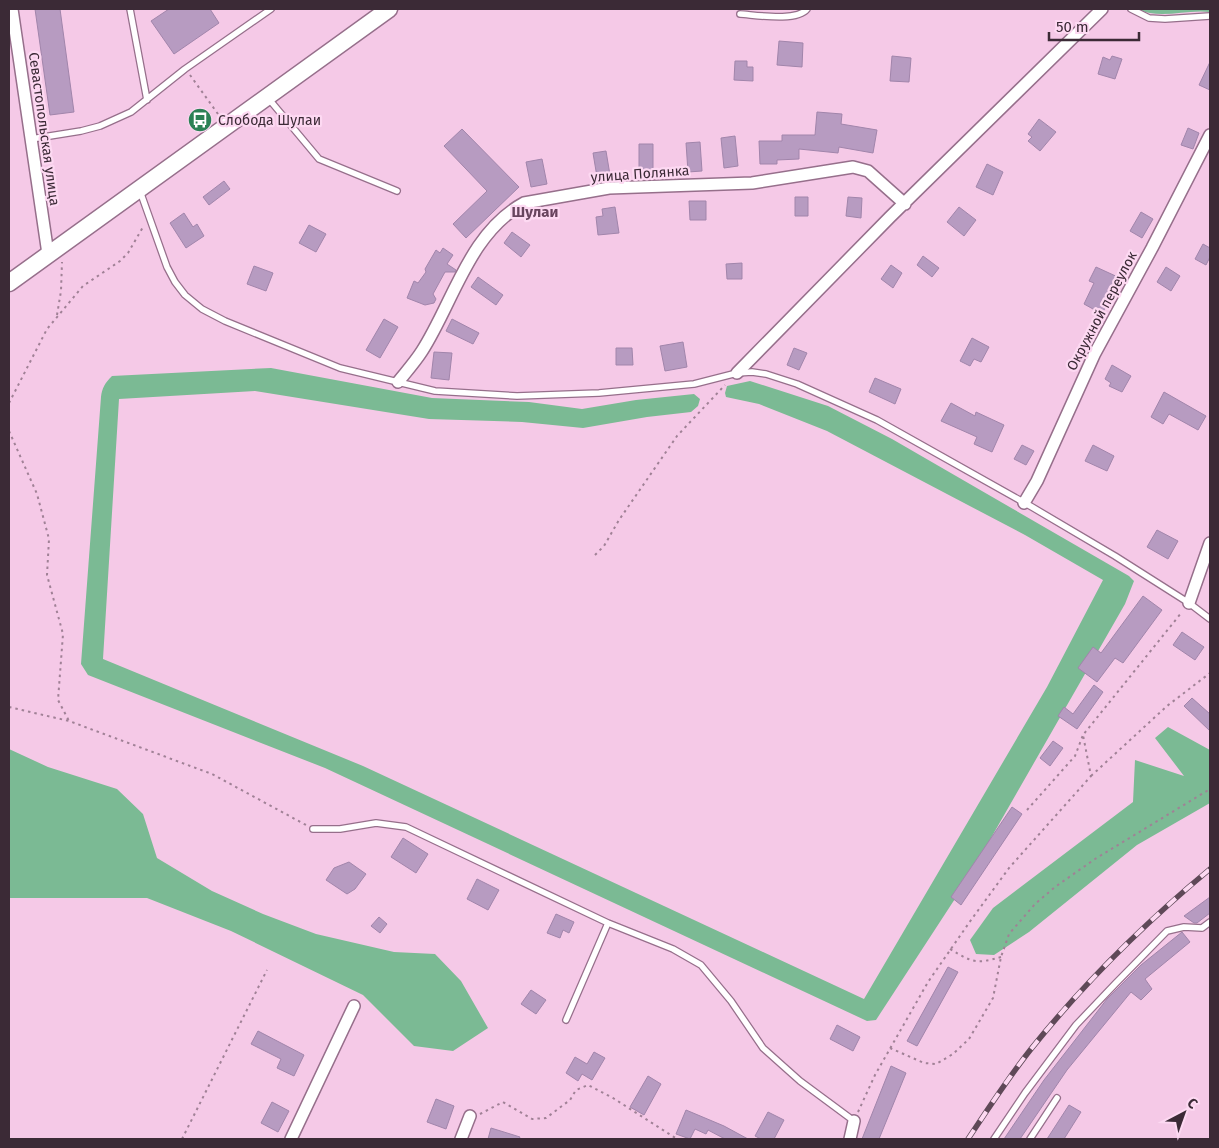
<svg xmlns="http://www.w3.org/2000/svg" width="1219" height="1148" font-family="'Fira Sans',sans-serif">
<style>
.green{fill:#7ebc97}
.forest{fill:#7bba94}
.building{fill:#b79bc1;stroke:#a185ab}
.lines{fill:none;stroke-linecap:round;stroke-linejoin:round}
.lane-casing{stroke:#966f8b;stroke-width:8}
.street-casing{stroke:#966f8b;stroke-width:14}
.secondary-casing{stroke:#966f8b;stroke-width:19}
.path{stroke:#a08196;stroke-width:2;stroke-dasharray:2.5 4;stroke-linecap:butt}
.lane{stroke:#fff;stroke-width:5.5}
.street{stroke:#fff;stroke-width:11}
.secondary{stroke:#fff;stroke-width:16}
.rail-casing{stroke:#5f4958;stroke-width:5.5}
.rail{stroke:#fdd9f2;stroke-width:4;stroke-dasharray:11;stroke-linecap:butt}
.labels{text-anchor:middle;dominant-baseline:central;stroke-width:4.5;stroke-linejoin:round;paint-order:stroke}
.poi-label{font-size:14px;fill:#3b2a36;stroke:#fdd9f2;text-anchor:start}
.street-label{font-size:14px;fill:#3b2a36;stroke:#fdd9f2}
.neighbourhood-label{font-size:15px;font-weight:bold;fill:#68445e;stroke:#fdd9f2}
</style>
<rect width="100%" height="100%" fill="#f5c9e7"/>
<!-- green -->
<path class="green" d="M1137,9h73v3c-25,-3 -49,8 -73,-3z"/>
<!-- forest -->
<path class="forest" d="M271,368l161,30 97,4 53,7 54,-9 58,-6 6,5 -2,7 -7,6 -44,5 -64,11 -61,-6 -93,-3 -174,-28 -136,8 -16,260 260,107 501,233 183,-312 56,-107 -78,-45 -198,-104 -68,-27 -33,-7 -1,-4 2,-7 23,-5 78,25 64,33 237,137 5,5 -9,23 -161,281 -88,135 -9,1 -542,-253 -237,-93 -7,-11 20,-267c1,-9 4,-14 11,-21z
M1168,727l42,23v53l-73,42 -108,87 -35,23 -18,-1 -6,-14 23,-32 140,-106 2,-42 49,16 -29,-38z
M9,749l39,18 69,22 26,25 14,44 55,33 51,23 53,20 78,18 41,2 26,27 27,47 -35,23 -39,-5 -51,-51 -132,-64 -84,-33h-138z"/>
<!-- building -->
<path class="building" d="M35,9h25l14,103 -24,3z
M169,9h41l9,14 -45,31 -23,-33z
M779,41l24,2 -1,24 -25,-2z
M892,56l19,2 -2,24 -19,-1z
M1112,56l10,3 -7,20 -17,-5 5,-17 7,3z
M735,61h12v6h6v14l-19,-1z
M1210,62v28l-11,-5z
M817,112l25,2 -1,10 36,6 -4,23 -34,-6 -1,6 -39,-4v10l-22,1v4h-17l-1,-23h23v-6h33z
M1039,119l17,13 -16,19 -12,-10 4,-4 -4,-3z
M1188,128l11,5 -6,16 -12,-4z
M462,129l57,58 -53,51 -13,-14 34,-33 -43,-45z
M735,136l3,30 -14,2 -3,-30z
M700,142l2,29 -14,1 -2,-29z
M639,144h14v29h-14z
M606,151l4,24 -13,2 -4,-24z
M542,159l5,25 -16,3 -5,-25z
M987,164l16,8 -10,23 -17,-8z
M224,181l6,8 -21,16 -6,-8z
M795,197h13v19h-13z
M848,197l14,1 -1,20 -15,-2z
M689,201h17v19h-16z
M615,207l4,26 -21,2 -2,-18 7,-1 -1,-7z
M959,207l17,13 -12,16 -17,-14z
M1141,212l12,7 -11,19 -12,-7z
M184,213l9,14 4,-3 7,12 -18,12 -16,-25z
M309,225l17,9 -10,18 -17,-9z
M512,232l18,13 -9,12 -17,-14z
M1203,244l7,4v9l-4,8 -11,-6z
M443,248l10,7 -6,9 9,6 -1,2h-10l-12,22 3,5 -2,4 -9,2 -18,-7 7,-17 4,2 8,-11 -1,-3 11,-19 4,3z
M923,256l16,12 -7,9 -15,-12z
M742,263v16h-15l-1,-15z
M891,265l11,8 -9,15 -12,-9z
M254,266l19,7 -7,18 -19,-7z
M1096,267l24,11 -18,36 -18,-10 10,-21 -5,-2z
M1166,267l14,9 -9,15 -14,-9z
M478,277l25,18 -7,10 -25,-18z
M384,319l14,8 -18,31 -14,-8z
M452,319l27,14 -6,11 -27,-13z
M972,338l17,9 -8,15 -7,-3 -4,7 -10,-5z
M683,342l4,25 -22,4 -5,-25z
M616,348h16l1,17h-17z
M794,348l13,5 -8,17 -12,-5z
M434,352l18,1 -3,27 -18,-2z
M1112,365l19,11 -9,16 -13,-6 2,-3 -6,-4z
M875,378l26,11 -6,15 -26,-12z
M1164,392l42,24 -8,14 -29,-16 -6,10 -12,-7z
M951,403l24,13 1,-4 28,13 -12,27 -18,-8 3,-7 -36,-16z
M1022,445l12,6 -8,14 -12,-6z
M1093,445l21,11 -7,15 -22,-10z
M1157,530l21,11 -10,18 -21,-12z
M1143,596l19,14 -39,53 -8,-5 -18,24 -19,-14 15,-21 8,6z
M1182,632l22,15 -9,13 -22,-15z
M1094,685l9,7 -26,37 -19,-13 6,-9 9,7z
M1192,698l18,16v17l-26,-25z
M1053,741l10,7 -13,18 -10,-8z
M1012,807l10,7 -61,91 -10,-8z
M403,838l25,16 -12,19 -25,-16z
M349,862l17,12 -11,15 -8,5 -21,-14 8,-12z
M477,879l22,11 -11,20 -21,-11z
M1210,897v16l-13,10h-3l-10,-7z
M556,914l18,8 -5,11 -6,-3 -3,8 -13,-5z
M379,917l8,7 -7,9 -9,-7z
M1182,932l8,10 -45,37 7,10 -11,11 -10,-8 -64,78 -47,69h-16l40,-59 63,-81 34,-34z
M948,967l10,5 -41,74 -10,-5z
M531,990l15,10 -10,14 -15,-10z
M837,1025l23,12 -7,14 -23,-12z
M258,1031l46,24 -10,21 -17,-8 4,-9 -30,-15z
M594,1052l11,6 -13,22 -10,-6 -4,7 -12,-8 9,-16 12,7z
M891,1066l15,7 -27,66h-17z
M648,1076l13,8 -17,31 -14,-8z
M436,1099l18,7 -8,23 -19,-7z
M272,1102l17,9 -11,21 -17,-9z
M1069,1105l12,7 -17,27h-17z
M686,1110l38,16 24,13h-23l-17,-9 -2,4 -11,-5 -5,10 -14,-5z
M768,1112l16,8 -10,19h-13l-6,-3z
M491,1128l29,9 -1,2h-31z"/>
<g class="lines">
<!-- lane casing -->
<g class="lane-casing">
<path id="lane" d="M130,9l17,91
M1131,9l18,9 16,1 45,-3
M740,14c16,1 57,8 67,-5
M268,98l51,61 78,32
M31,139l50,-8 19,-5 31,-14 54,-43 86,-60
M140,191l27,76 8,15 10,13 17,14 23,12 115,47 95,23 82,5 82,-3 95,-9 43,-11 15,-1 14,2 31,10 80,36 155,87 83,49 74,47 21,16
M313,829h27l36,-6 30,4 202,96 65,26 28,16 30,36 32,47 37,33 54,40
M566,1020l42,-97
M994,1139l31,-46 51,-68 39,-41 52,-53 17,-4 18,1 8,-6
M1030,1139l27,-41"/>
</g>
<!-- street casing -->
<g class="street-casing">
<path id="street" d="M12,9l36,245
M737,373l153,-156 212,-208
M398,382c8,-10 17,-20 24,-31 31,-48 47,-118 102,-148l85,-15 143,-5 101,-16 15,4 37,33
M1024,503l13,-22 57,-126 58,-107 58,-113
M1189,603l21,-60
M291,1139l63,-133
M461,1139l9,-23
M850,1139l4,-18"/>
</g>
<!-- secondary casing -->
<g class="secondary-casing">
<path id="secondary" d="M9,283l380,-274"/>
</g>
<!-- path -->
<path class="path" d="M190,75l28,39
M57,315l4,-24 1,-29
M9,403l38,-74 36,-43 37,-25 8,-8 15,-26
M9,431l28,63 12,45 -2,36 16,59 -5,66 11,21
M595,555l9,-9 15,-26 58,-84 48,-51
M9,707l60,14 143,53 94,51
M1091,776l76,-70 43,-33
M1027,810l48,-54 8,-21
M950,949c23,14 26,15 51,8
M890,1048l34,15 12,1 17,-10 16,-15 24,-41 8,-41 8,-23 26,-30 20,-17 40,-28 115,-70
M858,1112l17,-37 53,-93 43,-62 38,-52 82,-92 -8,-41 99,-123
M480,1114l23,-12 29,17 14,-1 24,-18 6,-10 12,-5 25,13 64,41
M182,1139l85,-169"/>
<!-- lane -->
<use href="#lane" class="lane"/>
<!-- street -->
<use href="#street" class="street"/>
<!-- secondary -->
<use href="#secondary" class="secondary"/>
<!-- rail casing -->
<g class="rail-casing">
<path id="rail" d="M968,1139c20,-30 40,-61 63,-90 53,-66 114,-126 179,-180"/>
</g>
<!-- rail -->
<use href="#rail" class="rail"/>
</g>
<!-- icons -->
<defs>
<g id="bus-disc" transform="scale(1.25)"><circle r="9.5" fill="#2b8155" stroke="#fdd9f2"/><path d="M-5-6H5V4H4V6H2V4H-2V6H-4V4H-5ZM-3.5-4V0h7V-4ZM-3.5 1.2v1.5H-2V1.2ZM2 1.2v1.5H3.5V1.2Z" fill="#fff"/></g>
</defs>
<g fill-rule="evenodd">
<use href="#bus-disc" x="200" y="120"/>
</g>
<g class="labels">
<!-- poi labels -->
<g class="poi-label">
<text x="218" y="120">Слобода Шулаи</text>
</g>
<!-- street labels -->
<g class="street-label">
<text transform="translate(44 129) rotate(82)">Севастопольская улица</text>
<text transform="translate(640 174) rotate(-4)">улица Полянка</text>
<text transform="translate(1102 311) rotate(-62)">Окружной переулок</text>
</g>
<!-- neighbourhood labels -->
<g class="neighbourhood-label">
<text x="535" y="212">Шулаи</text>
</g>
</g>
<!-- border -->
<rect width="1219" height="1148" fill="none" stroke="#3b2a36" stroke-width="20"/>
<!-- north arrow -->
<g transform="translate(1184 1113) rotate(41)" stroke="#fdd9f2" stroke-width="4" paint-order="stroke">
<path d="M0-4L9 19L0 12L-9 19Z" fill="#3b2a36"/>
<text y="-8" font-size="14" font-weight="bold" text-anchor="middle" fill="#3b2a36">С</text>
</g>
<!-- scale -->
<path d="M1049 32v8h90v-8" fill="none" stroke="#3b2a36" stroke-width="2.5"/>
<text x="1056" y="32" font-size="15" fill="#3b2a36" stroke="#fdd9f2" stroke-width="4" paint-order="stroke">50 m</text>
</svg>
